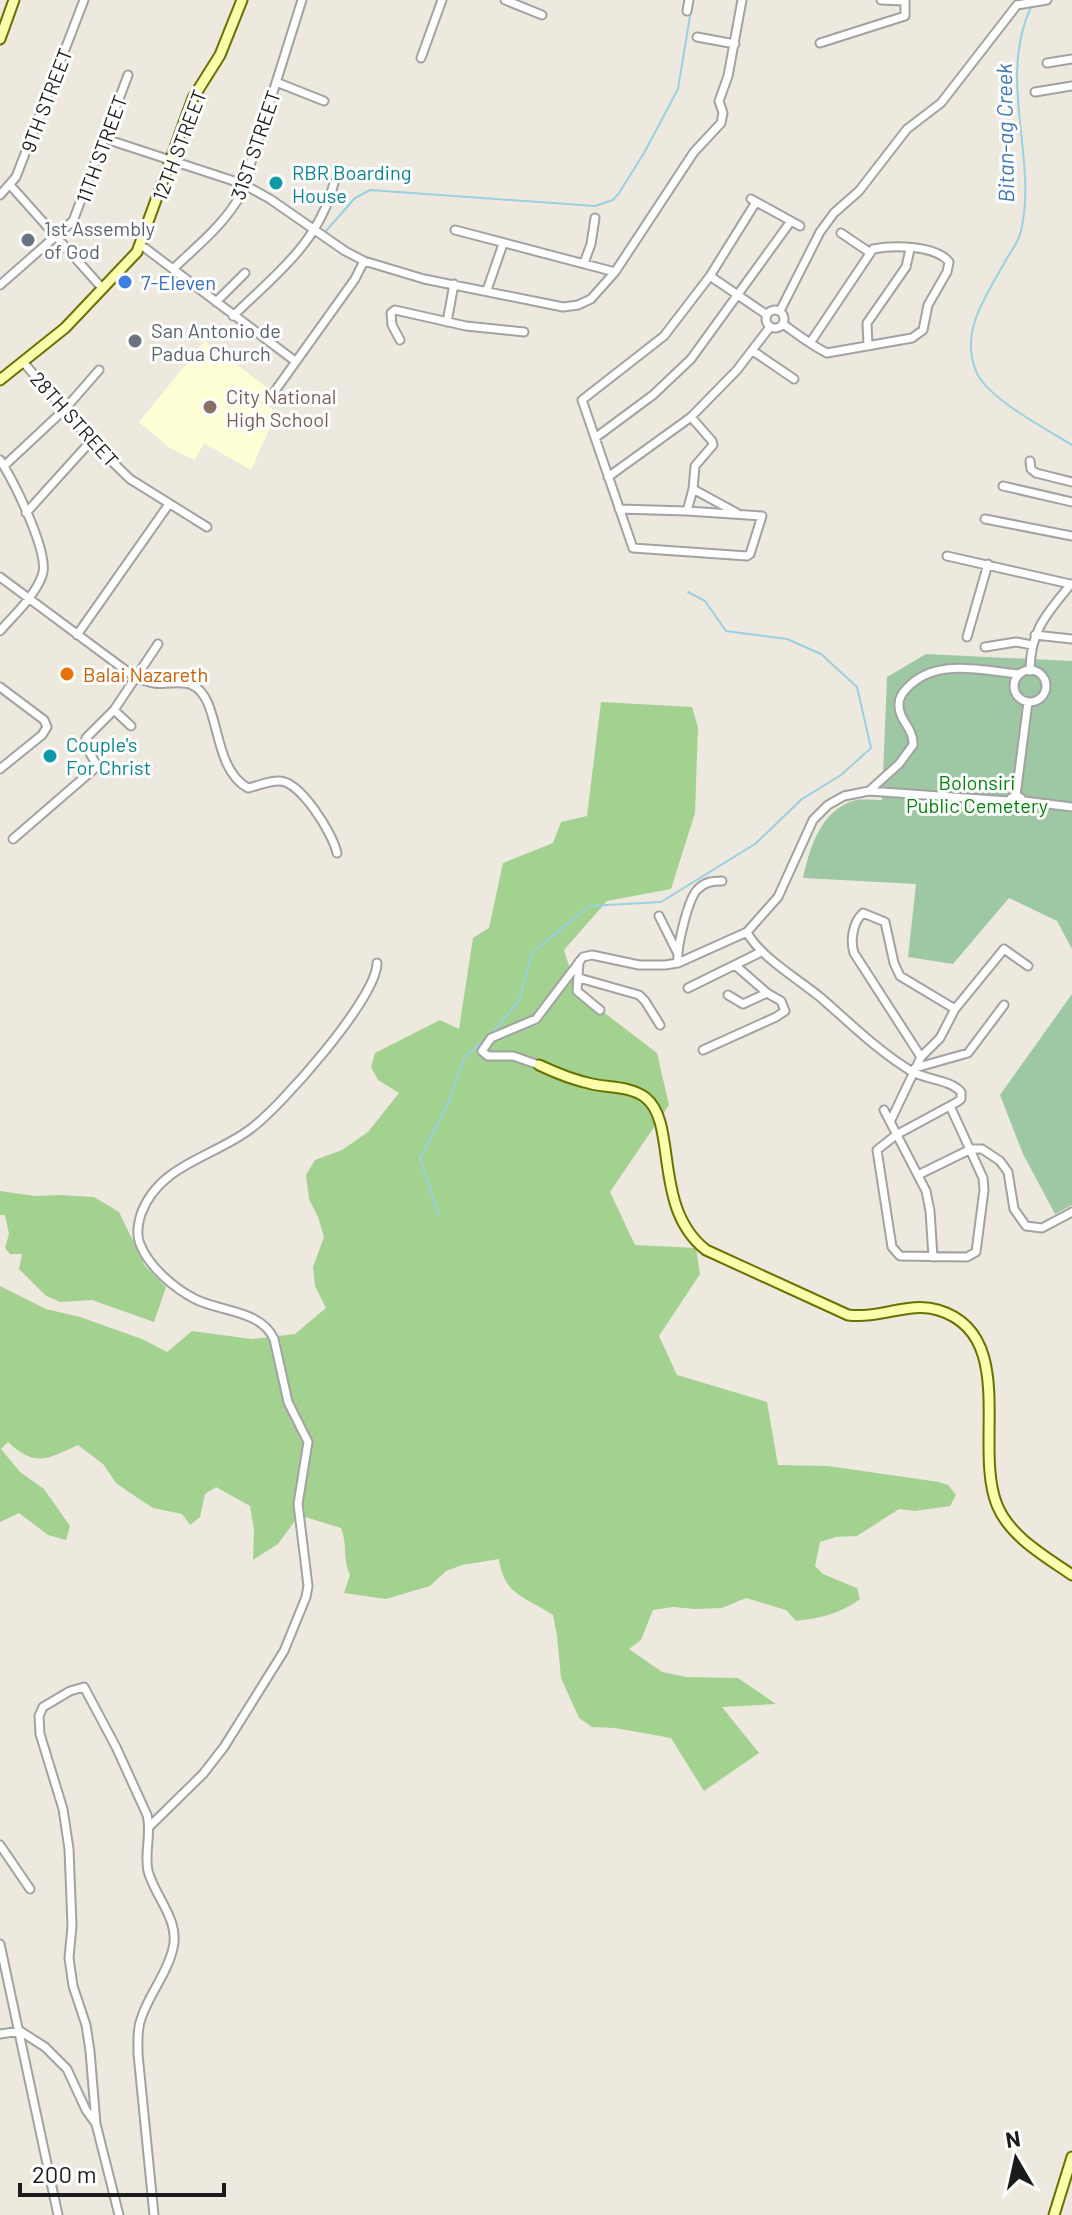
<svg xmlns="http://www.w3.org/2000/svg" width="1072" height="2215" font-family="Barlow,sans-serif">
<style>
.education{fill:#ffffd6}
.forest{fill:#a3d18f}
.cemetery{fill:#9ec8a4}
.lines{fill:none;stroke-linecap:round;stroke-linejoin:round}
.stream{stroke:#9ad0e0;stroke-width:2}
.street-casing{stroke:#a2a2a2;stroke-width:11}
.secondary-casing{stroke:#677300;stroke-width:13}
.street{stroke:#fff;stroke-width:7}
.secondary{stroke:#fbffab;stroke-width:9}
.culture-dot{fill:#0f9aa8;stroke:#fff;stroke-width:3}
.worship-dot{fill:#6b7280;stroke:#fff;stroke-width:3}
.shop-dot{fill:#3f7fe0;stroke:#fff;stroke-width:3}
.education-dot{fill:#8d6e63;stroke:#fff;stroke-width:3}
.food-dot{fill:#e8710a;stroke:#fff;stroke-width:3}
.labels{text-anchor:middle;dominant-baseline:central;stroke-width:6;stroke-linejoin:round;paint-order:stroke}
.street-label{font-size:20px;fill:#1b1b1b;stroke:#fff}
.culture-label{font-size:20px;fill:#0d838f;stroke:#fff;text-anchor:start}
.worship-label{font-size:20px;fill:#5b616d;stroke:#fff;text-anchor:start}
.shop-label{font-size:20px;fill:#366cbe;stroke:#fff;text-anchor:start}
.education-label{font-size:20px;fill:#785e54;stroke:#fff;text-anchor:start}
.food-label{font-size:20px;fill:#c56008;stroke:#fff;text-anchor:start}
.park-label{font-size:20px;fill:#027f0c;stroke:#fff}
.water-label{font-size:22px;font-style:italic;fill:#4079b1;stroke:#fff}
</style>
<rect width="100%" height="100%" fill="#eee9df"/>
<!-- education -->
<path class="education" d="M205,341l64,48 -9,14 17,8 -26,59 -47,-27 -9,17 -25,-12 -31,-26z"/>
<!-- forest -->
<path class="forest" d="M601,702l91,5 6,20 -3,86 -24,76 -64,12 -43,49 13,42 80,61 12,52 -59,87 25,53 61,3 4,26 -41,62 18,39 90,27 11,63 50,1 111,16 9,3 8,10 -6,11 -35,5 -16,-2 -42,27 -21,1 -16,5 -5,24 8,8 34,14 3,11c-20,15 -40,19 -64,22l-10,-11 -40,-12 -24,10 -27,1 -22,-2 -20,3 -12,30 -12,9 33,23 24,5 52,1 38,26 -54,3 37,46 -55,38 -33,-53 -56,-10 -23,-1 -13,-9 -18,-40 -4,-42 -4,-21c-28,-19 -49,-19 -54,-56l-37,6 -16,6 -16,15 -44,13 -42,-6 6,-18c-8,-18 -2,-29 -9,-47l-36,-11 -8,1 -19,26 -25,16 1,-30 -4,-24 -34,-19 -11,7 -5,23 -10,8 -8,-11 -29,-6 -23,-15 -14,-10 -13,-19 -25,-19c-31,14 -42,23 -70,-3l-7,7 19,23 24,17 26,37 -4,14 -18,-5 -29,-22 -19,9v-236l46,23 34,8 62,22 25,13 25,-21 60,8 43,-5 31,-26 -11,-22 -2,-19 11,-30 -6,-20 -9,-18 -3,-24 9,-15 27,-10 26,-18 31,-39 -21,-13 -7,-13 4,-14 65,-33 19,9 14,-91 16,-10 14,-65 50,-20 8,-21 26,-6z
M0,1191l35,5 25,-1 34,2 25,15 26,54 21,21 -12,35 -62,-22 -32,2 -15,-7 -26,-26 3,-15h-12l-5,-6 4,-14 -4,-19h-5z"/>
<!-- cemetery -->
<path class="cemetery" d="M926,654l146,7v288l-15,-28 -48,-23 -56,66 -45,-7 8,-73 -113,-6c7,-31 18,-69 53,-78 8,-1 18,0 26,0l5,-123z
M1072,994v211l-17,9 -32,-60 -23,-59z"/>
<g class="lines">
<!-- stream -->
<path class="stream" d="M1031,7c-34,73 7,151 -10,224 -2,10 -9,19 -14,27 -19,36 -48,72 -31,113 10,27 72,59 96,74
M326,231l29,-33 15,-8 225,16 18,-6 6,-7 25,-40 34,-64 13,-79
M491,1034l28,-33 13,-48 57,-47 72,-4 94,-58 47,-45 39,-24 30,-27 -14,-61 -36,-33 -34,-15 -61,-8 -21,-30 -17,-9
M439,1216l-19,-58 29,-57 16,-45 21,-17"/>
<!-- street casing -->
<g class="street-casing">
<path id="street" d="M505,0l37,15
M1017,5l30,-5
M687,11l2,-11
M697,37l38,7
M820,43l85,-27v-15l-24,-1
M421,58l21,-58
M1047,63l25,-4
M276,82l48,19
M1035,92l37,-6
M106,139l137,45 27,15 75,52 19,10 60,18 139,28 15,-2 13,-6 24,-27 79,-120 27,-29 2,-10 -4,-12 9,-25 14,-76
M11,186l91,102
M0,195l16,-18 68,-177
M751,199l49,27
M455,230l160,42
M841,233l28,19
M141,245l154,116
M584,263l7,-19 4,-26
M173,269c24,-23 52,-45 68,-75l61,-194
M710,276l57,39
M0,285l73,-64 55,-146
M487,290l16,-46
M216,302l29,-29
M766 319a9 9 0 1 1 18 0a9 9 0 1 1-18 0Z
M780,311l40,-79 14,-19 25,-22 48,-62 34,-26 76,-98
M233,316c43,-42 85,-72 101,-133
M447,322l7,-38
M783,324c14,10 28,21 44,29l85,-15 11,-8 5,-25 19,-33 2,-10c-13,-17 -56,-17 -76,-13l-63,94
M400,340l-8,-15 -1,-12 4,-3 71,16 58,6
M868,346l-1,-23 39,-56 4,-18
M753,351l41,28
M24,363l67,78 39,38 77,48
M272,395l83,-116 9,-18
M595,438l58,-43 38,-36 100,-138
M0,460c13,20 51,95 42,116 -8,21 -28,39 -42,55
M1030,461l1,8 5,4 36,9
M4,466l61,-57 34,-39
M608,477l83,-60 46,-47 33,-43
M1003,486l69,16
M693,489l44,24
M619,509l68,2 6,-22 2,-23 18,-21 -1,-4 -21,-24
M687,511l75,5 -12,38 -3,2 -114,-8 -51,-148 82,-64 46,-60 46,-74
M26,513l65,-72
M985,519l87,17
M947,556l123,28
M0,577l136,101c6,2 12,4 18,5 12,2 27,-3 38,2 30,13 18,82 56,103 10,-2 22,-8 32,-7 21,1 53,53 57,72
M77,635l92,-131
M1035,635l37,4
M967,637l21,-73
M985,647l31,-5 16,3
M1014 686a16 16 0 1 1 32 0a16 16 0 1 1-32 0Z
M1030,671c0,-40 17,-58 41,-87
M0,687l44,33 3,7 -5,8 -42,34
M114,710l17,16
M869,791l30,-27 14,-19c1,-17 -15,-25 -14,-41 0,-6 3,-11 8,-16 29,-31 75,-17 113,-14
M1016,795l12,-93
M1009 803a7 7 0 1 1 14 0a7 7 0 1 1-14 0Z
M1024,801l48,6
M13,839l81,-70 2,-5 -11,-20 1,-6 28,-28 44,-66
M659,916l18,36
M747,932c12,24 51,47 73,65 29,25 58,54 91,74 15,9 38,8 50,21v7l-4,3 -61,33 -19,15 15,97 8,9 67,1 9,-5 8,-62 -1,-12 -33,-72
M579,962l-2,29 23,19
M678,963c-2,-14 10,-65 20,-74 7,-7 14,-8 24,-8
M579,978l60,17 6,6 15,24
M688,988l73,-36
M728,995l15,9 24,-11
M703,1050l73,-33 9,-6 -4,-10 -14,-8 -32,-28
M921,1057l-67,-104c-4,-13 -1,-31 9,-40l22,9 9,41 6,13 55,33
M539,1065l-26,-9h-25l-6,-5 9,-13 45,-19 47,-62 9,-2 47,10h26l13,-2 69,-31 31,-35 35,-77 15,-15 16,-9 25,-5 140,10
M915,1068l53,-15 36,-48
M884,1110l42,81 4,20 3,46
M890,1122l31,-65 19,-19 15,-29 49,-60 24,17
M918,1175l53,-26h11l18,12 8,11 6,37 12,17 16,2 30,-16
M150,1826l53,-52 21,-27 60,-96 22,-54 2,-11 -10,-82 10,-62 -20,-40 -14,-63c-13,-29 -53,-27 -79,-40 -21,-11 -46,-32 -55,-55 -4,-9 -2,-20 1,-30 18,-49 70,-56 108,-84 30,-21 128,-132 128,-167
M0,1845l30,44
M0,1944l58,271
M0,2034l20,-3 25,16 22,22 19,41 10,14 23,91
M96,2124l-6,-73 -4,-26 -13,-39 -4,-28 3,-32 -3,-77 -6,-40 -23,-75 -1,-18 4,-9 27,-16 14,-4 32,60 31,68c5,19 -3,37 1,56 7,26 32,49 25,77 -5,24 -23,45 -31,68 -5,12 -4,25 -4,38l16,161"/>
</g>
<!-- secondary casing -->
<g class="secondary-casing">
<path id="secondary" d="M0,39l14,-39
M0,380l65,-52 72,-76 56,-154 27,-43 22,-55
M539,1065c17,8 34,15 53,19 17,4 39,2 54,14 32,26 6,110 60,152l142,65c33,4 61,-14 90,-5 81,24 35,136 59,195 13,32 48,51 75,70
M1054,2215l18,-58"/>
</g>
<!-- street -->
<use href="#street" class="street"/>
<!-- secondary -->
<use href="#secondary" class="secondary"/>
</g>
<!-- markers -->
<g class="culture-dot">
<circle cx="276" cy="183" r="8"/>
<circle cx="50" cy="756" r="8"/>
</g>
<g class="worship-dot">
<circle cx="28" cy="240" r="8"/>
<circle cx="135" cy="341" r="8"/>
</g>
<circle class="shop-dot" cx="125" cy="282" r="8"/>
<circle class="education-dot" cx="210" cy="407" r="8"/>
<circle class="food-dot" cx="67" cy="674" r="8"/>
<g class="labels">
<!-- street labels -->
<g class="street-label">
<text transform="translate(46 100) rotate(-69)">9TH STREET</text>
<text transform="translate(179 145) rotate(-69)">12TH STREET</text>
<text transform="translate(255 145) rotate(-71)">31ST STREET</text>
<text transform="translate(101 149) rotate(-70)">11TH STREET</text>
<text transform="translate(75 419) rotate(48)">28TH STREET</text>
</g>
<!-- culture labels -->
<g class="culture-label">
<text x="292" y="172">RBR Boarding<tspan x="292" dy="23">House</tspan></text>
<text x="66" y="744">Couple's<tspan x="66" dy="23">For Christ</tspan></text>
</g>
<!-- worship labels -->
<g class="worship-label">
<text x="44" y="228">1st Assembly<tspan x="44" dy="23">of God</tspan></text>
<text x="151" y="330">San Antonio de<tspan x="151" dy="23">Padua Church</tspan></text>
</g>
<!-- shop labels -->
<g class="shop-label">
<text x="141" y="282">7-Eleven</text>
</g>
<!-- education labels -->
<g class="education-label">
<text x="226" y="396">City National<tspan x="226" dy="23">High School</tspan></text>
</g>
<!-- food labels -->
<g class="food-label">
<text x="83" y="674">Balai Nazareth</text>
</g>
<!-- park labels -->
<g class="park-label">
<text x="977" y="782">Bolonsiri<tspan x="977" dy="23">Public Cemetery</tspan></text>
</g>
<!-- water labels -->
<g class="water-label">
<text transform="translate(1004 133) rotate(-91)">Bitan-ag Creek</text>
</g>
</g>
<!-- north arrow -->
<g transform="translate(1016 2159) rotate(351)" stroke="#ffffff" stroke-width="6" paint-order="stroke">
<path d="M0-6L14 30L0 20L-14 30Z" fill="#1b1b1b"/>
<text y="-12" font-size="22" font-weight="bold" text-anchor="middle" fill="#1b1b1b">N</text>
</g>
<!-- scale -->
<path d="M20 2183v12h204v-12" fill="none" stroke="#1b1b1b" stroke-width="4"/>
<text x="32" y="2183" font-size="24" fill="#1b1b1b" stroke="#ffffff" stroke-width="6" paint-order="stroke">200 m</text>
</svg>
